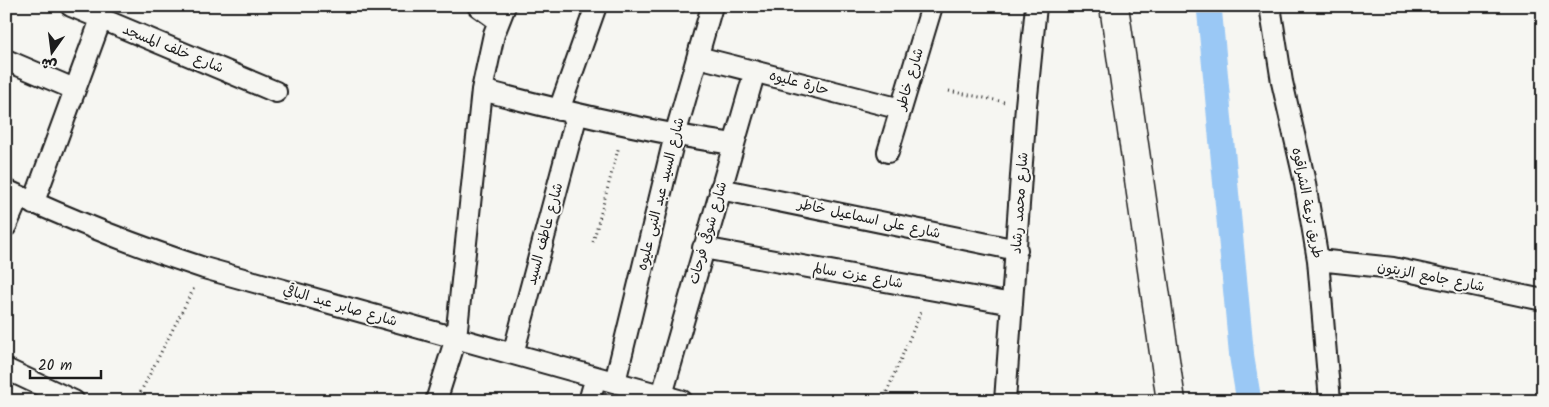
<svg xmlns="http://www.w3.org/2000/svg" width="1549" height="407" font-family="Kalam,'Playpen Sans Arabic',sans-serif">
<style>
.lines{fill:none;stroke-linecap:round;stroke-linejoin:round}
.canal{stroke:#9ac8f5;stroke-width:25}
.street-casing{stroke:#1c1c1c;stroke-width:24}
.secondary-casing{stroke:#1c1c1c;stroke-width:31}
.path{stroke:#1c1c1c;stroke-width:3;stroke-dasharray:1 4;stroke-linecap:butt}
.street{stroke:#f6f6f2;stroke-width:20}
.secondary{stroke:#f6f6f2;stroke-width:28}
.labels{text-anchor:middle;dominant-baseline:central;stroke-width:4;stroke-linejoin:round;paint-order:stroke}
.street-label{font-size:14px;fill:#1c1c1c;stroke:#f6f6f2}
</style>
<rect width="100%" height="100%" fill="#f6f6f2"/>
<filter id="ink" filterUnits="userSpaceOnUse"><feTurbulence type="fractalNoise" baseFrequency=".02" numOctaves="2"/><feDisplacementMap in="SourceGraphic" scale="10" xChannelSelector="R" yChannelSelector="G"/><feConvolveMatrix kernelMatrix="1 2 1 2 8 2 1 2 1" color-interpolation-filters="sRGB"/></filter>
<g filter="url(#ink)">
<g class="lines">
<!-- canal -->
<path class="canal" d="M1209,6l33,353 7,42"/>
<!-- street casing -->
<g class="street-casing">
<path id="street" d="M71,6l205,86
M478,6l21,15
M1270,6l12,76 22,96 14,82 12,141
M698,57l203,52
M6,60l68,29
M482,90c83,22 166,42 251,54
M559,110l37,-104
M888,152l44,-146
M720,189l297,61
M6,190c65,30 130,56 198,78l478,133
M33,204l68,-185
M6,226l13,-30
M703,248l309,56
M1318,260l75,8 150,32
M513,354l64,-240
M6,369l68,32
M615,382l60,-247 37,-129
M662,395l93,-324
M436,401l20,-63 26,-248 12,-56 11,-28
M589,401l7,-24
M1005,401l21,-295 10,-100"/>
</g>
<!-- secondary casing -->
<g class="secondary-casing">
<path id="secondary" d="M1114,6l57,395"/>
</g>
<!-- path -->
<path class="path" d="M949,91l56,11
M593,242l26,-96
M136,401l59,-115
M883,401l39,-92"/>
<!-- street -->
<use href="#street" class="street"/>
<!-- secondary -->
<use href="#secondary" class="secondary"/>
</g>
</g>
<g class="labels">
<!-- street labels -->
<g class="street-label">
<text transform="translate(173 49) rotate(22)">شارع خلف المسجد</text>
<text transform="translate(910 79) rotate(-73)">شارع خاطر</text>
<text transform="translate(799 83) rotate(15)">حارة عليوه</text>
<text transform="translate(661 194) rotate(-76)">شارع السيد عبد النبى عليوه</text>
<text transform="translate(1020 203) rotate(-86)">شارع محمد رشاد</text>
<text transform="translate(1307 203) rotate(79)">طريق ترعة الشراقوه</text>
<text transform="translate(869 219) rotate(12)">شارع على اسماعيل خاطر</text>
<text transform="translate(708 233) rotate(-74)">شارع شوقى فرحات</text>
<text transform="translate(545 234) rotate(-75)">شارع عاطف السيد</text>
<text transform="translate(858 276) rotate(10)">شارع عزت سالم</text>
<text transform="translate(1431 277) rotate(11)">شارع جامع الزيتون</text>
<text transform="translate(340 306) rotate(16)">شارع صابر عبد الباقي</text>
</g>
</g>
<!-- margin -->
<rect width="1549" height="407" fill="none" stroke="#f6f6f2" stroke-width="25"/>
<rect x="12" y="12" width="1524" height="382" fill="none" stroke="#1c1c1c" stroke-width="2" filter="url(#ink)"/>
<!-- north arrow -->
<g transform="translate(52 52) rotate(194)" stroke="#f6f6f2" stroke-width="4" paint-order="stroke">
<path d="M0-4L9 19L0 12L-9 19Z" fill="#1c1c1c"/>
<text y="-8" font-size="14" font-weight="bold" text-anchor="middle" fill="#1c1c1c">ش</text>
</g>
<!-- scale -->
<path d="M30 370v8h71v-8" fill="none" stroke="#1c1c1c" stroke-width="2.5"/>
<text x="38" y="370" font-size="15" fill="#1c1c1c" stroke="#f6f6f2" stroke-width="4" paint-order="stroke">20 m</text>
</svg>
